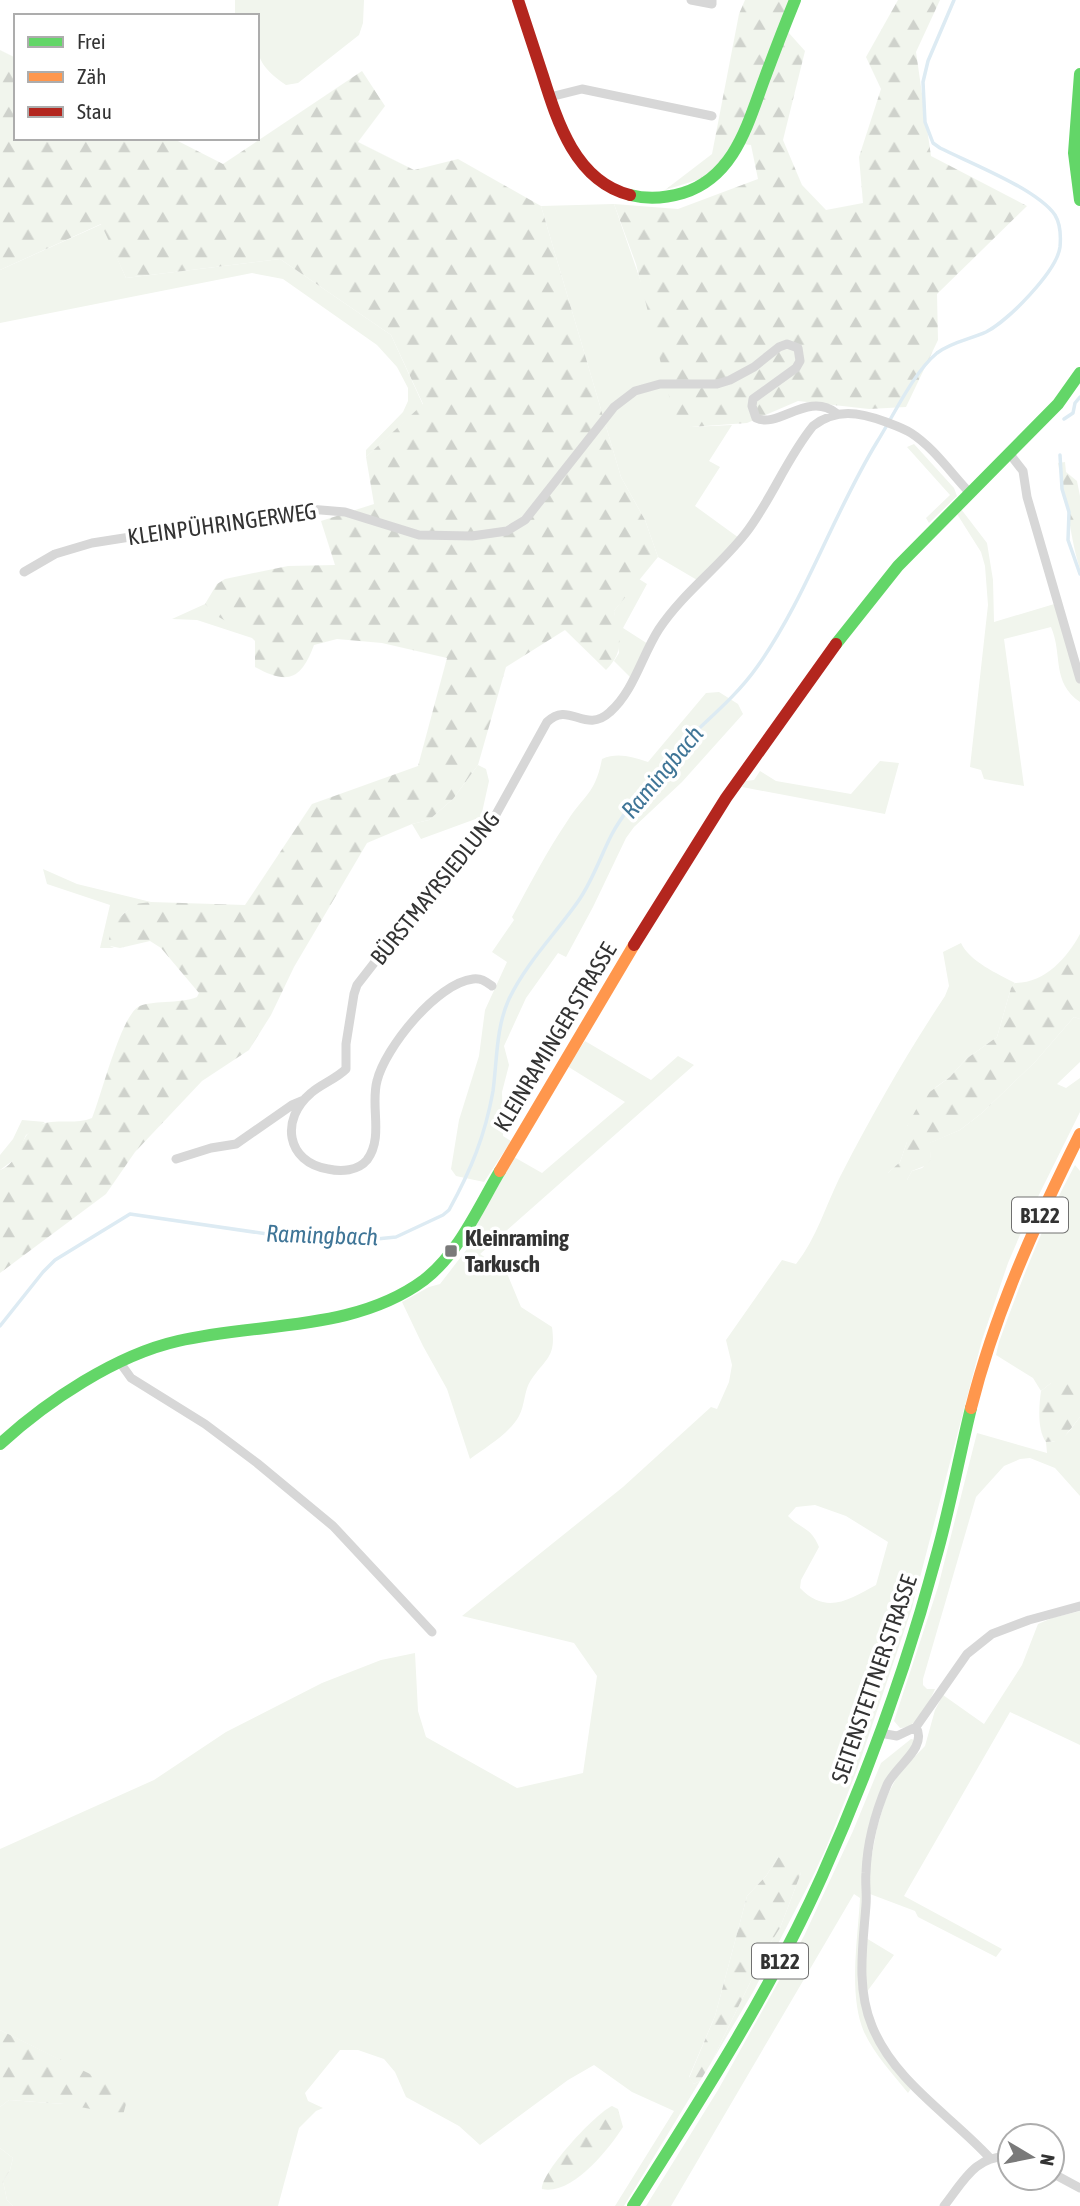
<svg xmlns="http://www.w3.org/2000/svg" width="1080" height="2206" font-family="'Asap Condensed',sans-serif">
<style>
.green{fill:#f1f5ed;fill-rule:evenodd}
.forest{fill:url(#forest-firs)}
.lines{fill:none;stroke-linecap:round;stroke-linejoin:round}
.stream{stroke:#ddebf3;stroke-width:3.5}
.street{stroke:#d7d7d7;stroke-width:9}
.fast{stroke:#63d668;stroke-width:12}
.slow{stroke:#ff974d;stroke-width:12}
.jam{stroke:#b3261e;stroke-width:12}
.poi-dot{fill:#7a7a7a;stroke:#fff;stroke-width:2.5}
.labels{text-anchor:middle;dominant-baseline:central;stroke-width:7;stroke-linejoin:round;paint-order:stroke}
.shield{fill:#fff;stroke:#707070;stroke-width:2}
.shield-label{font-size:21px;font-weight:bold;fill:#333}
.street-label{font-size:23px;fill:#333;stroke:#fff}
.poi-label{font-size:23px;font-weight:bold;fill:#333;stroke:#fff;text-anchor:start}
.water-label{font-size:24px;font-style:italic;fill:#3f7597;stroke:#fff}
</style>
<defs>
<pattern id="forest-firs" width="22" height="20" patternUnits="userSpaceOnUse" patternTransform="scale(1.75)"><rect width="22" height="20" fill="#f1f5ed"/><path d="M5 1l3.5 6h-7zM16 11l3.5 6h-7z" fill="#cfd2cc"/></pattern>
</defs>
<rect width="100%" height="100%" fill="#fff"/>
<!-- green -->
<path class="green" d="M235,0h129l-1,23 -4,12 -61,48 -12,2c-33,-23 -29,-33 -29,-69h-22z
M614,204l77,223 41,-2 -23,36 11,6 -25,39 44,32 -42,42 -39,-23 -13,-37 -24,-43 -80,-271z
M102,224l24,54 154,-19 111,76 32,70 -57,52v-7l37,-38 5,-11v-13l-11,-21 -20,-22 -94,-66 -31,-6 -252,50v-53z
M914,444l40,44 3,8 -28,27 -3,-5 24,-23 -43,-48z
M961,509l26,34 6,37 1,42 67,-20 19,66v34c-29,-20 -17,-47 -29,-75l-47,12 20,147 -40,-7 -3,-9 -11,-3 18,-162 -3,-39 -4,-14 -24,-38z
M639,579l8,5 -24,44 25,16 -18,33 -16,-16 5,-8 -5,-42z
M205,604c16,16 35,20 51,34v4l-4,-4 -55,-18 -25,-1z
M719,692l19,12 5,10 -61,68 -48,45 -8,11 -33,69 -27,50 -8,-4 -32,45 -22,48 5,19 -7,27 1,44 8,5 -27,41 -28,-6 -5,-7 8,-49 20,-64 6,-46 22,-48 -15,-10 22,-32 -2,-3c18,-33 35,-66 56,-97 17,-26 27,-26 34,-61 16,-7 30,-2 46,3l58,-69z
M880,761l19,2 -14,51 -143,-27 3,-6 9,-1 6,-9 16,10 75,13z
M478,765l8,4 3,12 -8,36 -60,22 -9,-15 17,-4 24,-21z
M43,869l34,15 74,18c-24,3 -41,19 -41,44l4,2h-14l10,-43 -63,-21z
M961,943c8,18 37,31 54,40l-4,5 -14,49 -31,22 -16,18 -14,10 -29,39v16l-7,20 -12,11 19,7 5,-9 10,-3 9,-9 -2,-16 31,-13 22,-17 53,-51 39,-45 6,2v43l-23,22 9,4 14,-10v34l-54,109 -18,42 -26,77 -70,268 -55,162 -31,78 -14,30 -59,114 -42,71 55,-113 14,-22 21,-55 -23,-16 -12,19 -19,20 -32,120 -26,61 5,7 6,-3 -76,125h-9l59,-95 -42,-19 -38,-27 -26,15 -88,65 -21,-19 -53,-29 -11,-25 -11,-13 -26,-9h-18l-35,43 3,8 15,7 -7,3 -17,17 -21,78h-265l-6,-6 -4,-19 7,-11 3,-12 -13,-10v-41l9,-7 55,4 65,-10 -129,-64v-181l154,-69 72,-48 96,-49 59,-23 34,-7 3,58 8,26 91,51 66,-15 14,-97 -23,-33 -112,-27 161,-129 88,-80 6,2 12,-27 3,-17 -6,-25 56,-80 14,4c21,-26 30,-60 46,-91 31,-60 65,-120 103,-177l4,-10 -6,-34zM815,1505l31,11 42,26 -12,43c-27,15 -50,30 -76,3l1,-8 18,-33c-8,-20 -17,-17 -31,-31l8,-9z
M585,1041l66,39 27,-24 16,9 -214,189 26,17 15,36 31,20c4,30 -5,30 -21,53 -7,10 -6,25 -12,36 -10,18 -33,31 -49,43l-23,-70 -24,-43 -21,-44 27,-15 11,-3 27,-35 -1,-5 48,-87 28,16 83,-71 -58,-36z
M22,1120l23,2 -19,13 -11,24 -15,11v-15l13,-16z
M1075,1165l5,6v212h-29l-10,8 -8,-13 -37,-23 3,-13c22,-61 45,-120 76,-177z
M1080,1417v79l-25,-28 -25,-10 -10,1 -16,7 -28,31 -53,182v6l4,4h8c-7,15 -17,39 -35,39l-6,-7 44,-134 39,-154 70,20 -1,-11c19,1 24,-13 34,-25z
M1080,1611v134l-70,-33 -106,184 98,53 -6,8 -78,-40 -3,-6 -45,-17v-29l7,-37 9,-30 13,-25 26,-27 10,-36 8,-15 41,29 38,-59 16,-41 14,-6z
M911,1739l4,1 -5,10 -14,16 -32,96 3,161 45,64 -4,6c-16,-20 -33,-38 -44,-61 -16,-37 -6,-94 -4,-134l-6,-4 -183,312h-25l72,-116 86,-154 49,-105 28,-68z
M866,1938l28,17 -28,38z"/>
<!-- forest -->
<path class="forest" d="M745,0h48l-13,23 25,28 -22,89 19,45 24,25 37,-7 -4,-46 22,-68 -15,-32 32,-57h42l-24,52 15,104 96,50 -90,88 1,46 -32,67 -37,2 -71,-8 -51,22 -56,4 -18,-15 -37,-148 -22,-60 64,5 80,-30 -7,-34 -16,-2 -22,32 -48,15 47,-36 27,-140z
M0,50l16,8v80h156l51,26 139,-93 23,35 -27,36 56,28 44,-11 83,47 80,271 24,43 13,37 -44,54c5,25 12,39 -8,59l-41,-40 -59,37 -28,98 -25,34 -24,21 -17,4 -45,19 -73,124 -23,48 -22,35 -47,31 -67,71 -29,42 -106,79v-103c20,-7 18,-31 34,-42 17,-12 39,-2 58,-10 10,-24 28,-99 46,-111 12,-7 42,-3 59,-10l2,-4 -38,-45 -11,-7 -30,7 -10,-2 -1,-7 6,-22h5l15,-13 16,-2 94,3 67,-101 106,-38 29,-108 -65,-15 -45,-4 -23,6c-13,35 -26,40 -59,22v-29l-38,-22 -12,-12 12,-20 8,-5 63,-13 47,-1 -14,-44 53,-17 -8,-47 57,-53 -32,-69 -111,-76 -154,19 -25,-54 -101,46z
M1065,462l1,10 11,9 3,15v73c-7,-22 -9,-39 -13,-61 -3,-15 -7,-30 -9,-45z
M1080,934v85l-6,-2 -39,45 -53,51 -22,17 -30,13 1,16 -4,6 -15,6 -5,9 -9,5 -10,-4v-8l12,-11 7,-20v-16l16,-29 27,-20 16,-18 31,-22 14,-49 4,-5c30,0 52,-25 65,-49z
M1068,1382l12,1v34l-19,24 -15,1c-9,-12 -7,-37 -5,-51l10,-8z
M778,1857l19,7 4,9 -21,55 -14,22 -55,113 -11,18 -6,3 -5,-6 26,-62 32,-120 19,-20z
M0,2030l129,63 -6,22 -59,-11 -55,-4 -9,7z
M612,2106l6,3 5,18c-14,22 -51,69 -81,62 0,-18 54,-76 70,-83z
M0,2148l13,10 -3,12 -7,11 4,19 6,6h-13z"/>
<g class="lines">
<!-- stream -->
<path class="stream" d="M1064,419l9,-6 2,-10 5,-6
M1060,455l2,34 7,23 -1,28 12,34
M0,1326l43,-54 12,-12 75,-46 144,21 83,6 39,-4 47,-22 6,-5c22,-40 36,-74 44,-119 4,-30 3,-64 16,-92 17,-36 48,-67 70,-99 14,-20 22,-45 33,-66 11,-21 36,-51 52,-70 29,-34 67,-60 93,-97 49,-69 76,-153 120,-225 17,-27 36,-69 60,-89 14,-11 34,-14 49,-21 22,-11 71,-61 74,-85 1,-11 1,-22 -5,-32 -18,-26 -85,-52 -115,-67l-7,-5 -8,-21 -2,-40 5,-21 26,-61"/>
<!-- street -->
<path class="street" d="M691,0l21,4v-4
M550,97l32,-8 130,27
M1009,453l14,18 4,26 53,182
M24,572l31,-18 37,-11 217,-34 36,3 74,23 53,1 35,-5 18,-11 89,-113 21,-16 25,-7h57l13,-4 24,-13 25,-20 8,-3 11,4 2,13 -4,7 -43,31 -1,7 4,12c22,11 52,-27 80,-5
M492,986c-7,-5 -11,-8 -19,-7 -36,4 -88,69 -96,102 -7,25 7,56 -10,79 -9,11 -26,12 -39,9 -42,-7 -48,-50 -17,-76 10,-9 25,-14 35,-24v-25l8,-50 3,-9 35,-45 83,-96 19,-26 53,-96c22,-22 38,13 63,-10 24,-21 32,-57 49,-83 24,-36 59,-61 86,-95 26,-33 41,-75 68,-108 23,-18 46,-14 73,-4 8,3 17,6 25,11 22,14 40,40 58,59
M176,1159l35,-11 25,-4 56,-39 12,-5
M121,1364l10,14 74,46 52,39 76,63 99,106
M916,1727c12,21 -21,39 -29,58 -11,26 -20,58 -21,88 -1,10 1,21 0,32 -3,40 -10,83 6,121 22,55 78,89 117,131
M880,1733l17,3 19,-9 51,-73 25,-20 37,-14 51,-14
M1052,2173l28,15
M944,2206c19,-24 32,-52 66,-49"/>
<!-- fast -->
<path class="fast" d="M1080,74l-6,79 6,47
M630,195c16,4 36,3 53,-2 51,-16 64,-67 81,-113 10,-27 20,-53 31,-80
M836,644l62,-78 160,-162 22,-31
M0,1444c47,-43 116,-89 178,-103 81,-19 176,-9 246,-61 35,-27 54,-72 76,-109
M633,2206c68,-107 137,-214 189,-330 46,-103 85,-210 114,-319 14,-49 23,-100 35,-149"/>
<!-- slow -->
<path class="slow" d="M500,1171l134,-226
M971,1408c24,-96 65,-186 109,-274"/>
<!-- jam -->
<path class="jam" d="M518,0c8,24 16,48 24,73 15,48 33,108 88,122
M634,945l92,-147 110,-154"/>
</g>
<!-- markers -->
<rect class="poi-dot" x="444" y="1244" width="14" height="14" rx="3.5"/>
<g class="labels">
<!-- shield labels -->
<g class="shield">
<rect x="1012" y="1197.5" width="56" height="35" rx="5"/>
<rect x="752" y="1943.5" width="56" height="35" rx="5"/>
</g>
<g class="shield-label">
<text x="1040" y="1215">B122</text>
<text x="780" y="1961">B122</text>
</g>
<!-- street labels -->
<g class="street-label">
<text transform="translate(222 524) rotate(-8)">KLEINPÜHRINGERWEG</text>
<text transform="translate(435 888) rotate(-51)">BÜRSTMAYRSIEDLUNG</text>
<text transform="translate(555 1037) rotate(-59)">KLEINRAMINGER STRASSE</text>
<text transform="translate(874 1679) rotate(-71)">SEITENSTETTNER STRASSE</text>
</g>
<!-- poi labels -->
<g class="poi-label">
<text x="465" y="1238">Kleinraming<tspan x="465" dy="26">Tarkusch</tspan></text>
</g>
<!-- water labels -->
<g class="water-label">
<text transform="translate(662 772) rotate(-50)">Ramingbach</text>
<text transform="translate(322 1235) rotate(2)">Ramingbach</text>
</g>
</g>
<!-- legend -->
<rect x="14" y="14" width="245" height="126" fill="#ffffff" stroke="#adadad" stroke-width="2"/>
<rect x="28" y="37" width="35" height="10" fill="#63d668" stroke="#adadad" stroke-width="2"/>
<text x="77" y="49" font-size="21" fill="#333333">Frei</text>
<rect x="28" y="72" width="35" height="10" fill="#ff974d" stroke="#adadad" stroke-width="2"/>
<text x="77" y="84" font-size="21" fill="#333333">Zäh</text>
<rect x="28" y="107" width="35" height="10" fill="#b3261e" stroke="#adadad" stroke-width="2"/>
<text x="77" y="119" font-size="21" fill="#333333">Stau</text>
<!-- north arrow -->
<g transform="translate(1031 2157) rotate(100)"><circle r="33" fill="#ffffff" stroke="#adadad" stroke-width="2"/>
<path d="M0-5L12 26L0 18L-12 26Z" fill="#7a7a7a"/>
<text y="-10" font-size="19" font-weight="bold" text-anchor="middle" fill="#333333">N</text>
</g>
</svg>
